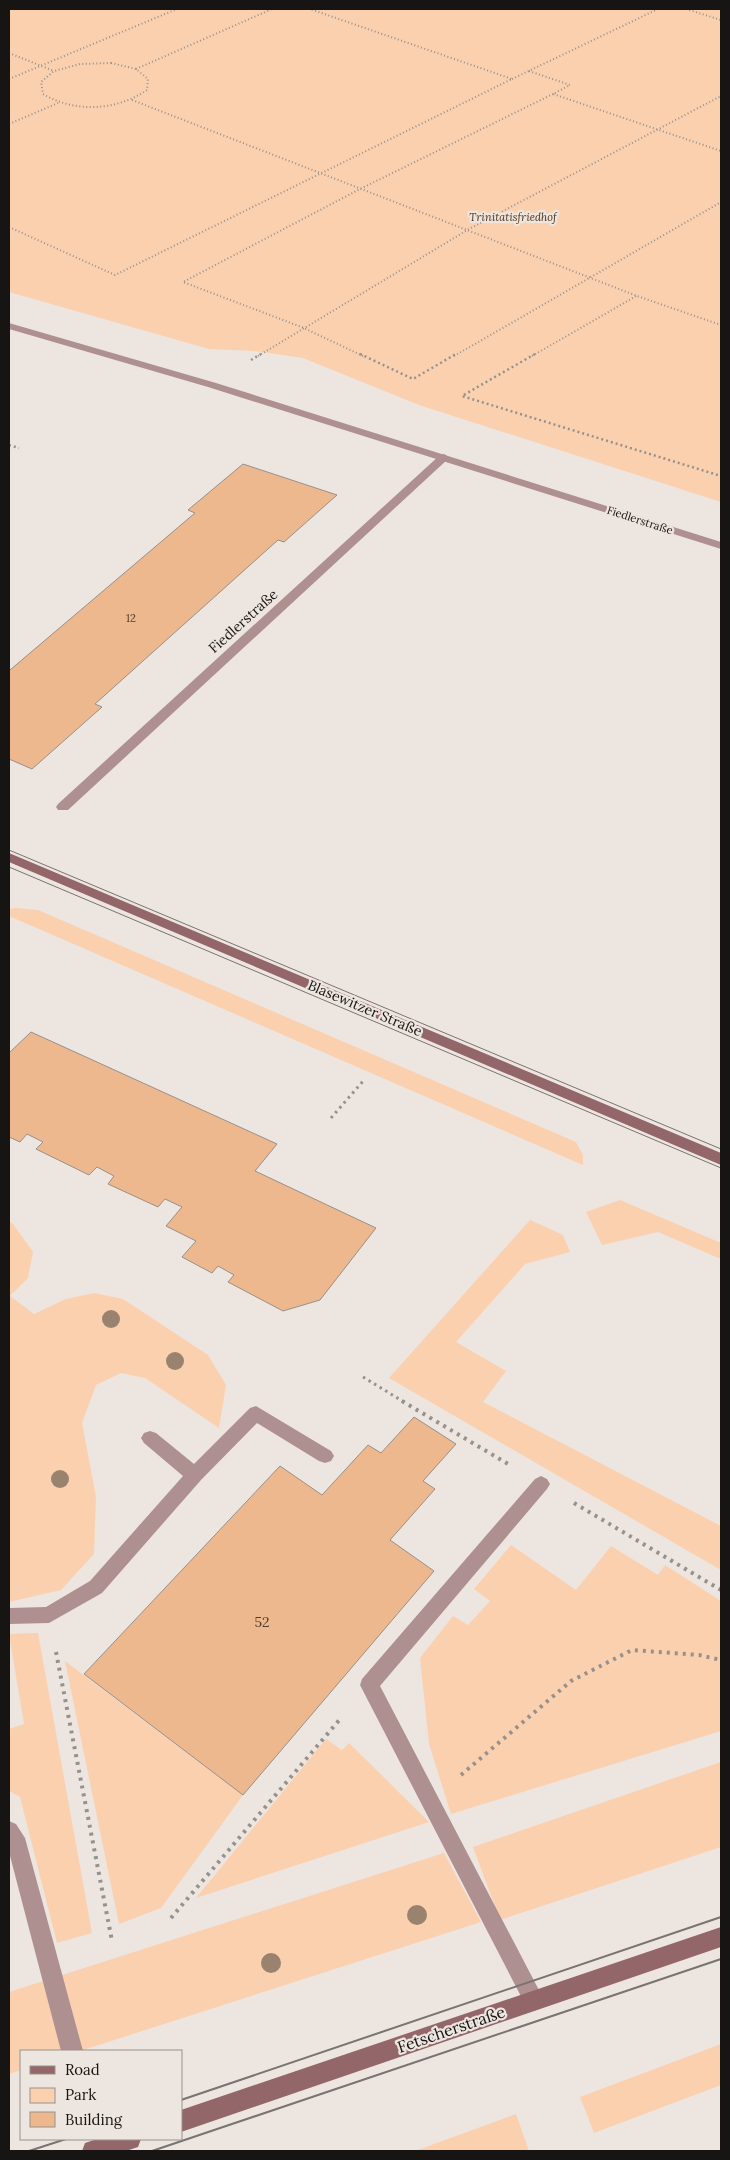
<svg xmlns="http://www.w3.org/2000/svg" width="730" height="2160" font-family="Lora,serif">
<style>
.green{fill:#fbd0af}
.building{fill:#eeb88e;stroke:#97908b}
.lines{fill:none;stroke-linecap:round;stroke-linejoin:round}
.path-far3{stroke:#97918d;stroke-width:2;stroke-dasharray:1 2.5;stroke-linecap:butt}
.path-far2{stroke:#97918d;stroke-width:2.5;stroke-dasharray:2 3;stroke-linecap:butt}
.path-far1{stroke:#97918d;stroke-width:3;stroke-dasharray:2.5 4;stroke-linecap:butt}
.path{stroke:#97918d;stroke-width:4;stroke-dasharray:3 5;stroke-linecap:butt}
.lane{fill:#af9091;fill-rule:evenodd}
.street{fill:#af9091;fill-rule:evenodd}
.secondary{fill:#936769;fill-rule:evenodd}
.tram-far1{stroke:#797471;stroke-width:1}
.tram{stroke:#797471;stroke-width:2}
.tree{fill:#99836e}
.labels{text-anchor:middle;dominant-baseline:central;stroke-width:4.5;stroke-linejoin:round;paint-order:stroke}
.far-park-label{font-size:11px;font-style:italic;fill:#553212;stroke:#ede5df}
.far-street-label{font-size:11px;fill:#171513;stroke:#ede5df}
.number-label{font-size:11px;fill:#4d3e32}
.street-label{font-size:14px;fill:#171513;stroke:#ede5df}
.near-number-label{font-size:14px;fill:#4d3e32}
.near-street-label{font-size:16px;fill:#171513;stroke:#ede5df}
</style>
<rect width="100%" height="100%" fill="#ede5df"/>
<!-- green -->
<path class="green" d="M9,9h712v493l-302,-97 -116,-47 -48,-7 -46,-2 -200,-57z
M16,908l22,2 538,232 7,13v10l-574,-249v-7z
M620,1200l101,43v16l-63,-27 -56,13 -16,-33z
M530,1220l33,15 7,17 -45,12 -69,78 50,29 -23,31 238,124v44l-332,-192z
M9,1221l4,3 20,28 -5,26 -18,18 24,18 32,-15 28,-6 29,6 85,56 18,30 -7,43 -74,-50 -24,-5 -25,12 -14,38 14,74 -2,57 -33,36 -52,12z
M511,1545l65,45 35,-44 47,29 7,-10 56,36v130l-270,83 -22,-70 -9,-86 33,-42 15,9 22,-24 -16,-12z
M38,1633l54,300 -35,10 -37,-146 -11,-6v-62l15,-5 -15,-90z
M65,1661l178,134 -82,113 -42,16z
M326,1739l16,11 7,-7 80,79 -233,76z
M721,1762v85l-221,73 -27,-73z
M444,1853l37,69 -401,129h-59v19l-12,4v-82z
M721,2044v41l-127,48 -14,-36z
M516,2114l13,37h-114z"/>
<!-- building -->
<path class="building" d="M243,464l94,31 -53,47 -6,-2 -183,164 7,3 -70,62 -23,-10v-90l1,1 185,-157 -7,-3z
M31,1032l246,112 -22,27 121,57 -56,72 -37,11 -55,-29 6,-7 -16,-9 -6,7 -30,-16 14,-16 -30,-15 16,-19 -17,-8 -7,8 -50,-23 6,-8 -17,-9 -8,8 -53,-26 7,-7 -16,-8 -7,8 -11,-5v-84z
M414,1417l42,27 -33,37 12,8 -45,51 44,31 -191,224 -159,-121 196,-208 42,29 46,-50 13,8z"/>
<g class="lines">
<!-- path-far3 -->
<path class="path-far3" d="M686,9l35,11
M9,53l45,18
M111,63l25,6 12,10 -1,11c-31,21 -72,23 -104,4l-2,-12 13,-11 26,-7z
M136,69l136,-60
M529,71l41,14 -17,9 168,57
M9,79l168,-70
M512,79l146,-70
M132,100l505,196 84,29
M9,124l49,-21
M9,227l106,48 397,-196 -202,-70
M258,356l211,-127 252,-133
M363,356l-59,-28 -121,-46 177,-93 193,-95
M454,356l267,-154
M532,356l104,-60"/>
<!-- path-far2 -->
<path class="path-far2" d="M360,354l53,25 43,-25
M535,354l-73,42 259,80
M251,360l10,-6
M9,445l10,3"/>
<!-- path-far1 -->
<path class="path-far1" d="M331,1118l33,-38
M363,1377l41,25"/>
<!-- path -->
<path class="path" d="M402,1401l106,63
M574,1503l147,87
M56,1652l56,289
M461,1775l110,-94 61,-31 67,5 22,5
M171,1918l170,-200"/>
<!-- lane -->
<path class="lane" d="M444,454l5,3 -1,2 -380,351h-10l-2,-3 2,-3 382,-349z
M9,1821l7,3 9,14 58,213h-22l-52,-199z"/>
<!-- street -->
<path class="street" d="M9,323l207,60 505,159v7l-513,-162 -199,-58z
M256,1406l75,45 3,5 -3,5 -6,2 -6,-2 -62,-38 -56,57 -99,113 -53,30 -40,1v-16l37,-1 44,-26 93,-105 -39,-33 -3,-5 3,-5 6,-2 6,2 38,31 56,-56z
M541,1476l6,3 3,5 -3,5 -167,197 161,308 3,7 -3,7 -7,3 -7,-3 -167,-323 2,-6 173,-200z"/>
<!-- secondary -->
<path class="secondary" d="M9,853l712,300v12l-712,-303z
M721,1927v20l-540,185v-22z
M97,2139h44l-3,8 -12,4h-44l3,-8z"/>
<!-- tram-far1 -->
<path class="tram-far1" d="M9,850l712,299
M9,867l712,301"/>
<!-- tram -->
<path class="tram" d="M181,2100l540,-183
M29,2151l37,-12
M152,2151l569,-192"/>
</g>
<!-- trees -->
<g class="tree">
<circle cx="111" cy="1319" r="9"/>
<circle cx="175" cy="1361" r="9"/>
<circle cx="60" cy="1479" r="9"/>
<circle cx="417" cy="1915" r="10"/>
<circle cx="271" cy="1963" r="10"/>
</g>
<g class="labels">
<!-- far-park labels -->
<g class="far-park-label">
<text x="513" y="217">Trinitatisfriedhof</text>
</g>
<!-- far-street labels -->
<g class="far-street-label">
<text transform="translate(640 520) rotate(18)">Fiedlerstraße</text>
</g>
<!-- number labels -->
<g class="number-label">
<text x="131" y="618">12</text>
</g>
<!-- street labels -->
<g class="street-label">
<text transform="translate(243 621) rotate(-42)">Fiedlerstraße</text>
<text transform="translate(365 1008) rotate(23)">Blasewitzer Straße</text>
</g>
<!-- near-number labels -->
<g class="near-number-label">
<text x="262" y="1622">52</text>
</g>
<!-- near-street labels -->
<g class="near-street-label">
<text transform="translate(451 2029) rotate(-19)">Fetscherstraße</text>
</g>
</g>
<!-- border -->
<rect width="730" height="2160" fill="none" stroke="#171513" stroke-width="20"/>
<!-- legend -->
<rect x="20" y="2050" width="162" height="90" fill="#ede5df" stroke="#97928d"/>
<rect x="30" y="2066" width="25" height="8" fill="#936769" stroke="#97928d"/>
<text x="65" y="2075" font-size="15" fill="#171513">Road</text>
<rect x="30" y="2088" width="25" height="15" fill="#fbd0af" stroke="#97928d"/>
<text x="65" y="2100" font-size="15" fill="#171513">Park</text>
<rect x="30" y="2112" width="25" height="15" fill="#eeb88e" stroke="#97928d"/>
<text x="65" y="2125" font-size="15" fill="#171513">Building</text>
</svg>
